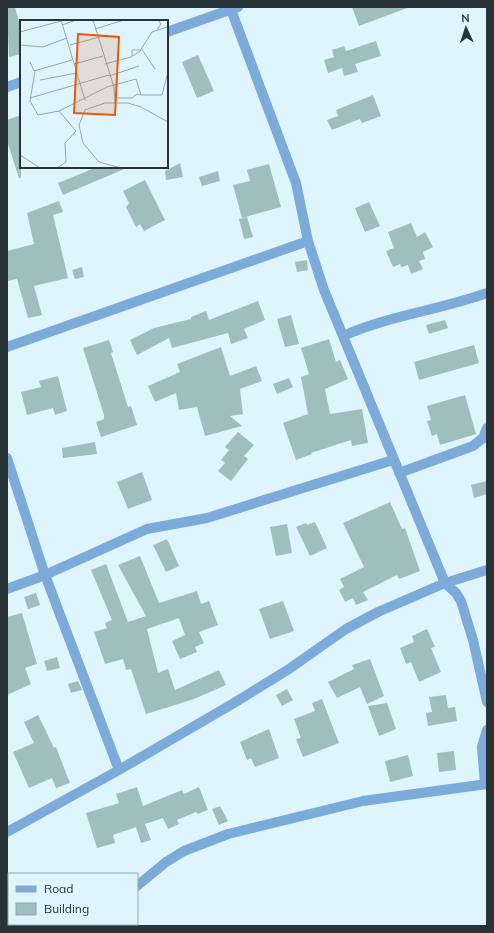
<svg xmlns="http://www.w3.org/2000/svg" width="494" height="933" font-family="Mulish,sans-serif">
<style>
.building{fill:#9fbebd}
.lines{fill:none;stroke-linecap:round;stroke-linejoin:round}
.street{stroke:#7dabd9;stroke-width:10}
.inset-road{fill:none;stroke:#95a7ae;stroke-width:1}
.view{fill:#e8590c;fill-opacity:0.15;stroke:#e8590c;stroke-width:2}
.inset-edge{fill:none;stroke:#283337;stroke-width:2}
</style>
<rect width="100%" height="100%" fill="#def5fd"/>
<!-- building -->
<path class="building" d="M7,7h8l6,22v25l-12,3z
M352,7h55v1l-48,18z
M376,41l5,15 -26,8 3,8 -14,4 -2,-8 -14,5 -4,-13 10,-3 -2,-7 12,-4 2,5z
M198,55l16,36 -17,7 -15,-36z
M373,95l8,21 -19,7 -2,-4 -28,11 -5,-10 11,-4 -2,-6z
M21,115v63h-2l-12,-37v-21z
M180,163l3,14 -17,3 -1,-9z
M269,164l12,43 -39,11 -9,-33 17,-4 -3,-11z
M97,167h32l-66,28 -5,-12z
M218,171l2,10 -18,5 -3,-9z
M145,180l20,40 -21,11 -4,-7 -4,3 -10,-20 3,-4 -6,-12z
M59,201l4,11 -10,3 15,63 -34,8 8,29 -14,3 -11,-39 -10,2v-30l27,-7 -7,-31z
M369,202l11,24 -15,6 -10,-24z
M247,217l6,20 -9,2 -5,-20z
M411,223l6,14 8,-5 8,15 -10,5 2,7 -6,2 4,8 -12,5 -3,-9 -7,2 -1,-3 -7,3 -7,-16 8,-3 -6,-16z
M307,260l1,10 -11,2 -2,-10z
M82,267l2,10 -9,2 -3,-9z
M258,301l7,19 -21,9 4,9 -17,6 -3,-11 -56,15 -3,-10 -32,17 -7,-15 24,-12 37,-9v-2l15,-6 3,9z
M291,315l8,29 -14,3 -8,-28z
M445,320l3,8 -19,6 -3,-9z
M329,339l7,23 4,-2 8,19 -23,10 5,25 32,-5 6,34 -16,3 -1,-6 -40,13 1,1 -16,6 -13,-37 25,-9 -7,-37 8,-3 -8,-26z
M109,340l4,12 -2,1 17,54 3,-1 6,19 -36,12 -5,-15 8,-3v-4l-21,-67z
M474,345l5,18 -60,17 -5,-18z
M221,347l9,29 26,-10 6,15 -22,8 3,25 -13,2 12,10 -37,10 -8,-29 -18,3 -3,-17 -21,9 -7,-16 32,-14 -3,-8z
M58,376l9,35 -12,4 -2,-7 -26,7 -6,-23 20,-5 -2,-6z
M289,378l4,9 -16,7 -4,-10z
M465,395l11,39 -36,11 -3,-11 -5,2 -5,-15 4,-1 -4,-14z
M238,432l16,13 -10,11 4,3 -17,22 -13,-10 7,-8 -4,-3 8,-10 -4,-3z
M95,442l2,12 -34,4 -1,-10z
M142,472l10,28 -24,9 -11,-27z
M487,481v13l-13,4 -3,-13z
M390,502l12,27 3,-1 15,43 -21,8 -2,-4 -34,17 5,8 -12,5 -3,-7 -8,4 -6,-12 5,-3 -4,-8 24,-12 -21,-44z
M315,522l12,26 -17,8 -14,-29 10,-4 1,2z
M287,524l5,29 -16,3 -6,-29z
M167,539l12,27 -13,6 -13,-27z
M140,556l19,47 38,-12 4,13 8,-3 9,24 -19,7 5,11 -9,4 2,5 -17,7 -8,-18 13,-6 -6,-17 -32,11 11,44 10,-4 7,21 44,-20 7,15 -32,14 -48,15 -15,-45 -5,1 -3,-11 -18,5 -11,-32 13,-4 -2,-5 7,-3 -21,-50 15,-6 22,58 18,-6 -28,-51z
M36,593l4,12 -12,4 -4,-12z
M283,601l11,30 -24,8 -11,-30z
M22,613l15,51 -12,4 6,16 -24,11v-78z
M427,629l8,18 -4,1 10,24 -22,10 -8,-20 -5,2 -6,-16 14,-6 -2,-6z
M57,657l3,11 -13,3 -3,-10z
M370,659l14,37 -17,8 -7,-17 -23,11 -9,-16 26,-13 -2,-4z
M78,681l4,9 -11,3 -3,-9z
M287,689l6,11 -11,6 -6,-11z
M446,695l2,13 7,-1 2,14 -29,5 -2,-13 6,-1 -3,-15z
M322,699l17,44 -36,14 -7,-18 5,-1 -7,-19 21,-8 -3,-8z
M387,703l9,26 -17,7 -11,-30z
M38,715l16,33 2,-1 14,36 -14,5 -4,-10 -23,10 -16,-36 21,-9 -10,-21z
M269,729l10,29 -24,9 -4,-9 -4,2 -7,-18z
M454,751l2,19 -17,2 -2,-19z
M408,755l5,21 -23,6 -5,-21z
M137,787l6,19 39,-16 2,4 15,-7 9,23 -10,4 -2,-2 -19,8 2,4 -11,5 -5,-11 -18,6 6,16 -10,3 -5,-16 -23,8 2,8 -18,5 -11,-35 33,-10 -3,-9z
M220,806l8,15 -9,4 -7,-16z"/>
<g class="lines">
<!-- street -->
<path class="street" d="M230,7l66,176 12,58 16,49 121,293 11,10 5,8 12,39 14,62
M167,32l71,-25
M7,87l14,-5
M343,336c47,-21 97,-26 144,-43
M7,347l301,-106
M7,458l38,117 74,195
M399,473l74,-27 10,-8 4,-10
M7,589l38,-14 102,-46 60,-11 186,-58
M485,784l-3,-37 5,-17
M7,832l112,-62 115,-67 55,-34 57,-40 32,-17 67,-29 42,-13
M137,886l29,-24 18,-11 44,-17 135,-33 124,-17
M103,926l2,-2"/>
</g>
<!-- overview -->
<g transform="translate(20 20)">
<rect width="148" height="148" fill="#def5fd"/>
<path class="inset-road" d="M41,0l24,80M73,0l21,67 1,15M42,5l14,-5M75,9l29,-9M137,10l4,-6 -3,-4M0,12l41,-11M0,25l23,2 24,-9M50,25l37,-10M121,28l14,21M112,36v-6h9M10,42l4,9 38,-11M54,44l29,-8M85,44l26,-7 9,-6 12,-19 15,-5M15,51l-5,30 8,14 21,-4 48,-24 29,-8 5,16h21l6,-23M89,56l30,-10M20,60l37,-7M10,78l79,-23M96,78h16l5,-4 4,1M0,135l20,13M37,148l9,-6 -1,-19 11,-12 -17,-20M101,148l-22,-6 -16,-19 -4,-18 6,-15 20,-7h23l13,4 27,15"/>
<path class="view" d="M58,14l41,3 -4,78 -41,-2z"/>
<rect width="148" height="148" class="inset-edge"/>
</g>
<!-- border -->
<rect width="494" height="933" fill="none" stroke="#283337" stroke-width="16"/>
<!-- legend -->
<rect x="8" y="873" width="130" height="52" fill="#def5fd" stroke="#95a7ae"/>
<rect x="16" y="886" width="20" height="6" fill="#7dabd9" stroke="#95a7ae"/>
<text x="44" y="893" font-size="12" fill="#283337">Road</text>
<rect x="16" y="903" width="20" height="12" fill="#9fbebd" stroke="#95a7ae"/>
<text x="44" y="913" font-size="12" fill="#283337">Building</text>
<!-- north arrow -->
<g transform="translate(466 28) rotate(357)" stroke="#def5fd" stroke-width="3" paint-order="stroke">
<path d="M0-3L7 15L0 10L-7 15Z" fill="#283337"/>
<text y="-6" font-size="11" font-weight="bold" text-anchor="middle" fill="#283337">N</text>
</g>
</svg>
